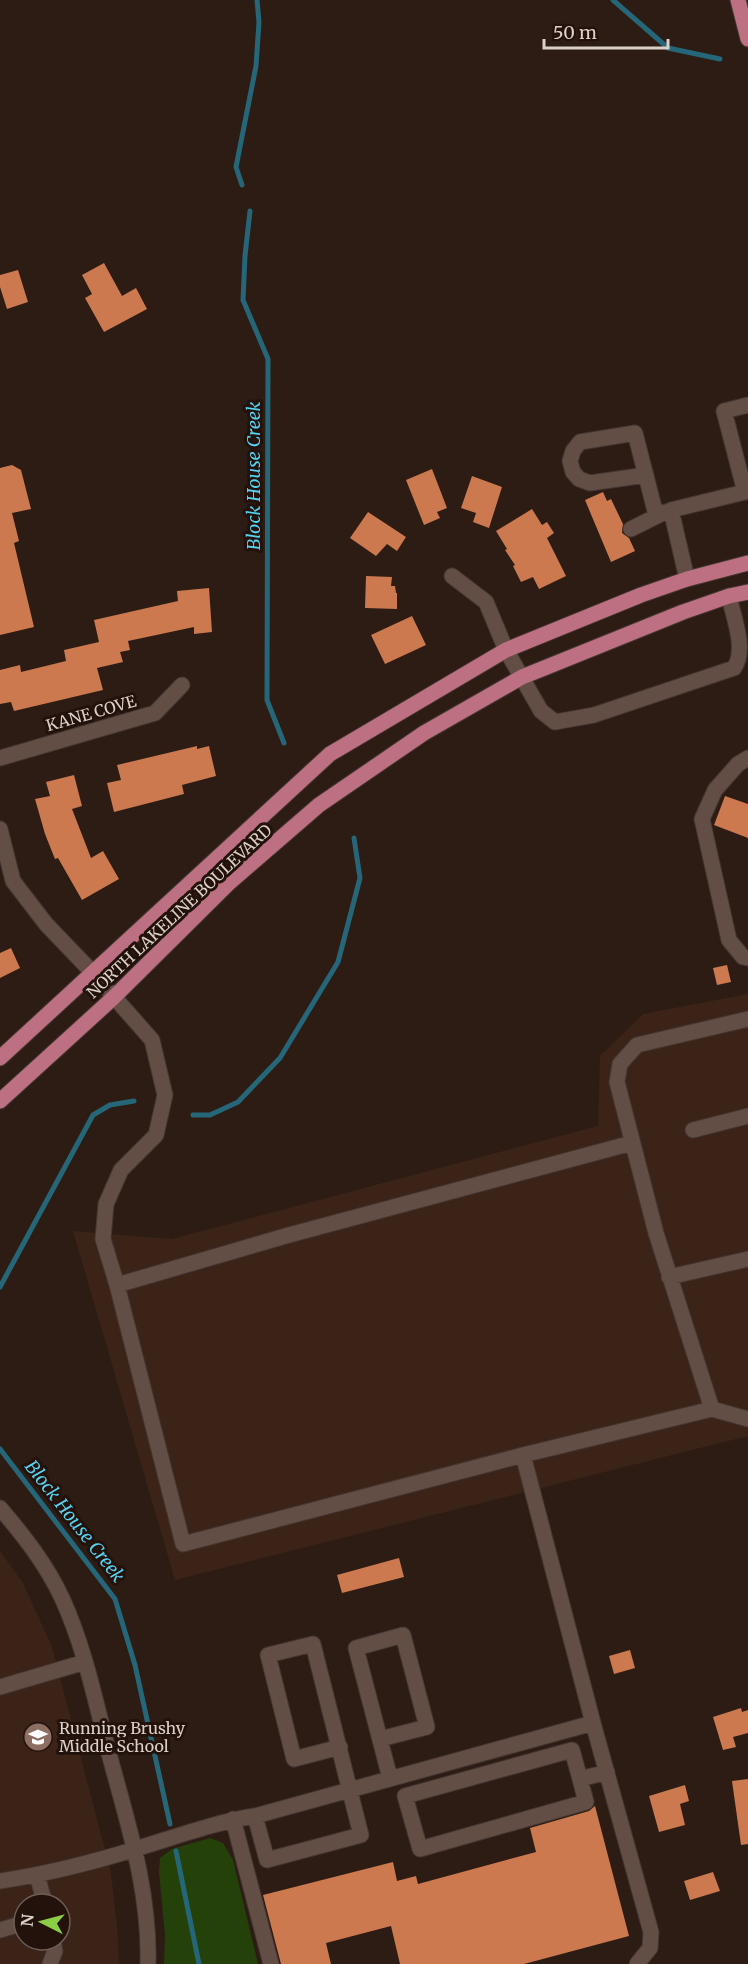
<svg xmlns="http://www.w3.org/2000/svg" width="748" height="1964" font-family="Merriweather,serif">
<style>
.built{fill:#3b2318;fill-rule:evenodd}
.green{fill:#25410a}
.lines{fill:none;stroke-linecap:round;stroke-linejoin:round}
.stream{stroke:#256778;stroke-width:5}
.building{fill:#cc794f}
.minor-casing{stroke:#443632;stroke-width:17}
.major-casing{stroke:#443632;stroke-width:17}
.minor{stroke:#624e45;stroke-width:15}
.major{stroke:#bd7082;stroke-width:15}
.labels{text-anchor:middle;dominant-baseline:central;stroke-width:6;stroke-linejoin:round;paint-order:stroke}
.street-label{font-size:16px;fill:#dcd0ca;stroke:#23120b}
.poi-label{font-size:16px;fill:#dcd0ca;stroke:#23120b;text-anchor:start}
.water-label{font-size:18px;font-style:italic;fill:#56d4f4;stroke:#23120b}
</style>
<rect width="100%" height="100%" fill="#2d1c14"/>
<!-- built -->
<path class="built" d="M748,994v442l-573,144 -102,-349 99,8 426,-113 2,-70 43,-42z
M0,1551l23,32 29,64 59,226 6,53 2,38h-119zM24,1904h36v36h-36z"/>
<!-- green -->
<path class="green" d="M210,1838l13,5 10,17 25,104h-94l1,-29 -6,-63 1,-14 12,-9z"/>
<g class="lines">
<!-- stream -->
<path class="stream" d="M613,0l55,48 52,11
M242,185l-6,-18 20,-101 3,-44 -2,-22
M250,211l-5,45 -2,44 25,59 -1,341 17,43
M193,1115h17l28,-13 42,-44 58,-96 22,-84 -6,-40
M0,1287l93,-172 17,-10 24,-4
M0,1449l115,150 20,66 35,159
M176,1851l23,113"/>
</g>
<!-- building -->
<path class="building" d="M104,263l18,33 14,-8 11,21 -43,23 -19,-34 7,-4 -10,-19z
M18,270l10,32 -21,7 -7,-22v-12z
M12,465l9,5 10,39 -19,4 7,28 -5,2 20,84 -34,8v-167z
M432,469l15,39 -10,4 3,6 -16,7 -18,-45z
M472,476l30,11 -13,41 -16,-6 3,-9 -15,-5z
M603,492l4,9 4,-2 12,25 -1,9 7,5 6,13 -24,11 -26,-62z
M532,509l10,16 5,-3 7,11 -7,5 19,38 -27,13 -6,-12 -12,5 -8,-16 2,-1 -10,-15 2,-1 -11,-18z
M368,512l38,25 -9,14 -10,-7 -11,12 -26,-18z
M366,576l26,1 -1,9h4l1,7h1v16l-32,-1z
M209,588l3,44 -18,2v-7l-66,14 2,9 -10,2 3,10 -26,6 6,22 -89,21 -3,-9 -11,2v-34l20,-5 1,7 45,-11 -2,-11 35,-8 -5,-22 84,-19 -1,-10z
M412,616l14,29 -41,19 -14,-29z
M197,746v3l12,-3 7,30 -34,9 2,9 -70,18 -7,-29 14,-3 -4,-15z
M74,775l8,31 -10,3 19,49 12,-7 16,28 -37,21 -24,-42 -3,1 -10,-25 -10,-35 15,-3 -4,-14z
M725,796l23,8v34l-34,-13z
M11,948l9,20 -20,10v-25z
M727,965l4,17 -14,3 -4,-17z
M399,1558l5,19 -62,16 -5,-18z
M630,1650l5,18 -21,6 -5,-18z
M741,1708l1,4 6,-2v23l-15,4 3,10 -13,3 -10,-33z
M748,1779v65l-7,1 -9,-64z
M685,1785l4,16 -9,3 5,21 -26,7 -10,-36z
M595,1806l34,130 -105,28h-124l-9,-38 -65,17 5,21h-50l-18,-69 130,-33 4,19 19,-5 2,8 118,-32 -6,-24 59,-17z
M713,1872l7,19 -30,9 -6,-19z"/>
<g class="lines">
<!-- minor casing -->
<g class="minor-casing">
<path id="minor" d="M646,475l-56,8 -11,-4 -6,-7 -3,-11 3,-10 7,-9 55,-9 21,82
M631,529l34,-17
M452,576l34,26 20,48 35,61 14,11 39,-7 140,-47c13,-18 -1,-52 -5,-72
M687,579l-16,-69 74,-18 -21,-81 24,-6
M0,758l155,-45 27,-28
M748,758l-10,6 -23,26 -13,29 27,121 14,17 5,1
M0,829l13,52 33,43 46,48 60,68 13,55 -9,40 -35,35 -15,34 -3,35 14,46 66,259 340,-89
M693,1130l55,-14
M669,1277l79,-18
M117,1285l172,-50 343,-92
M712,1409l36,10
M0,1508c24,28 46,56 62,90 22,48 33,101 46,152 19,71 42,140 40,214
M0,1687l85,-25
M593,1723l58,209 -1,16 -13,16
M380,1739l47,-12 -24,-92 -47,13 34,130
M580,1779l6,23 -166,47 -15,-53 167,-46 8,29 27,-7
M255,1816l12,44 94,-25 -48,-191 -45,11 26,104 46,-12
M233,1819l38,145
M37,1875l8,29
M0,1881c47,-7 94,-19 139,-33 39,-12 77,-26 116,-32l338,-93 -70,-268 189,-46 -56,-176 -39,-151 3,-18 17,-19 111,-26
M0,1930l24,-7
M50,1964l5,-13 -2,-11"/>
</g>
<!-- major casing -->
<g class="major-casing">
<path id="major" d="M738,0l10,39
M0,1058l330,-304 176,-104 135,-55 46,-16 61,-16
M0,1101l113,-103 117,-116 89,-77 105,-72 98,-56 161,-65 46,-16 19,-4"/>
</g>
<!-- minor -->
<use href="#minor" class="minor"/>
<!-- major -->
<use href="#major" class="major"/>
</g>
<!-- icons -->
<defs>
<g id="school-disc" transform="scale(1.5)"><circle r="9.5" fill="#8d6e63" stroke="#23120b"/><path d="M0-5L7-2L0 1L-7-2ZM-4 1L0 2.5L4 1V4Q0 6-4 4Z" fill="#fff"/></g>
</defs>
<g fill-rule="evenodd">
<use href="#school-disc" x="38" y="1737"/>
</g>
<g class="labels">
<!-- street labels -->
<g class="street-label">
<text transform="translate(91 713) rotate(-16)">KANE COVE</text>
<text transform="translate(179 911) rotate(-43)">NORTH LAKELINE BOULEVARD</text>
</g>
<!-- poi labels -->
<g class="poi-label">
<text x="59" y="1728">Running Brushy<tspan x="59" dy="18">Middle School</tspan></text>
</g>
<!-- water labels -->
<g class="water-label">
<text transform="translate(253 476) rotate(-90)">Block House Creek</text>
<text transform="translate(75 1521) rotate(52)">Block House Creek</text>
</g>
</g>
<!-- north arrow -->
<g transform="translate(42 1922) rotate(276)"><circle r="28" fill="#23120b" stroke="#6d5e57" stroke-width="1.5"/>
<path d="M0-4.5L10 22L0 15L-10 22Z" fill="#8bce46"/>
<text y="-9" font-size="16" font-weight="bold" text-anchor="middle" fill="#dcd0ca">N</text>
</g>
<!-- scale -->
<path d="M544 39v9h124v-9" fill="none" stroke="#dcd0ca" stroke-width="3"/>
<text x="553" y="39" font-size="18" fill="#dcd0ca" stroke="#23120b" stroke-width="4.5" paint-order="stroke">50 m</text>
</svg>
